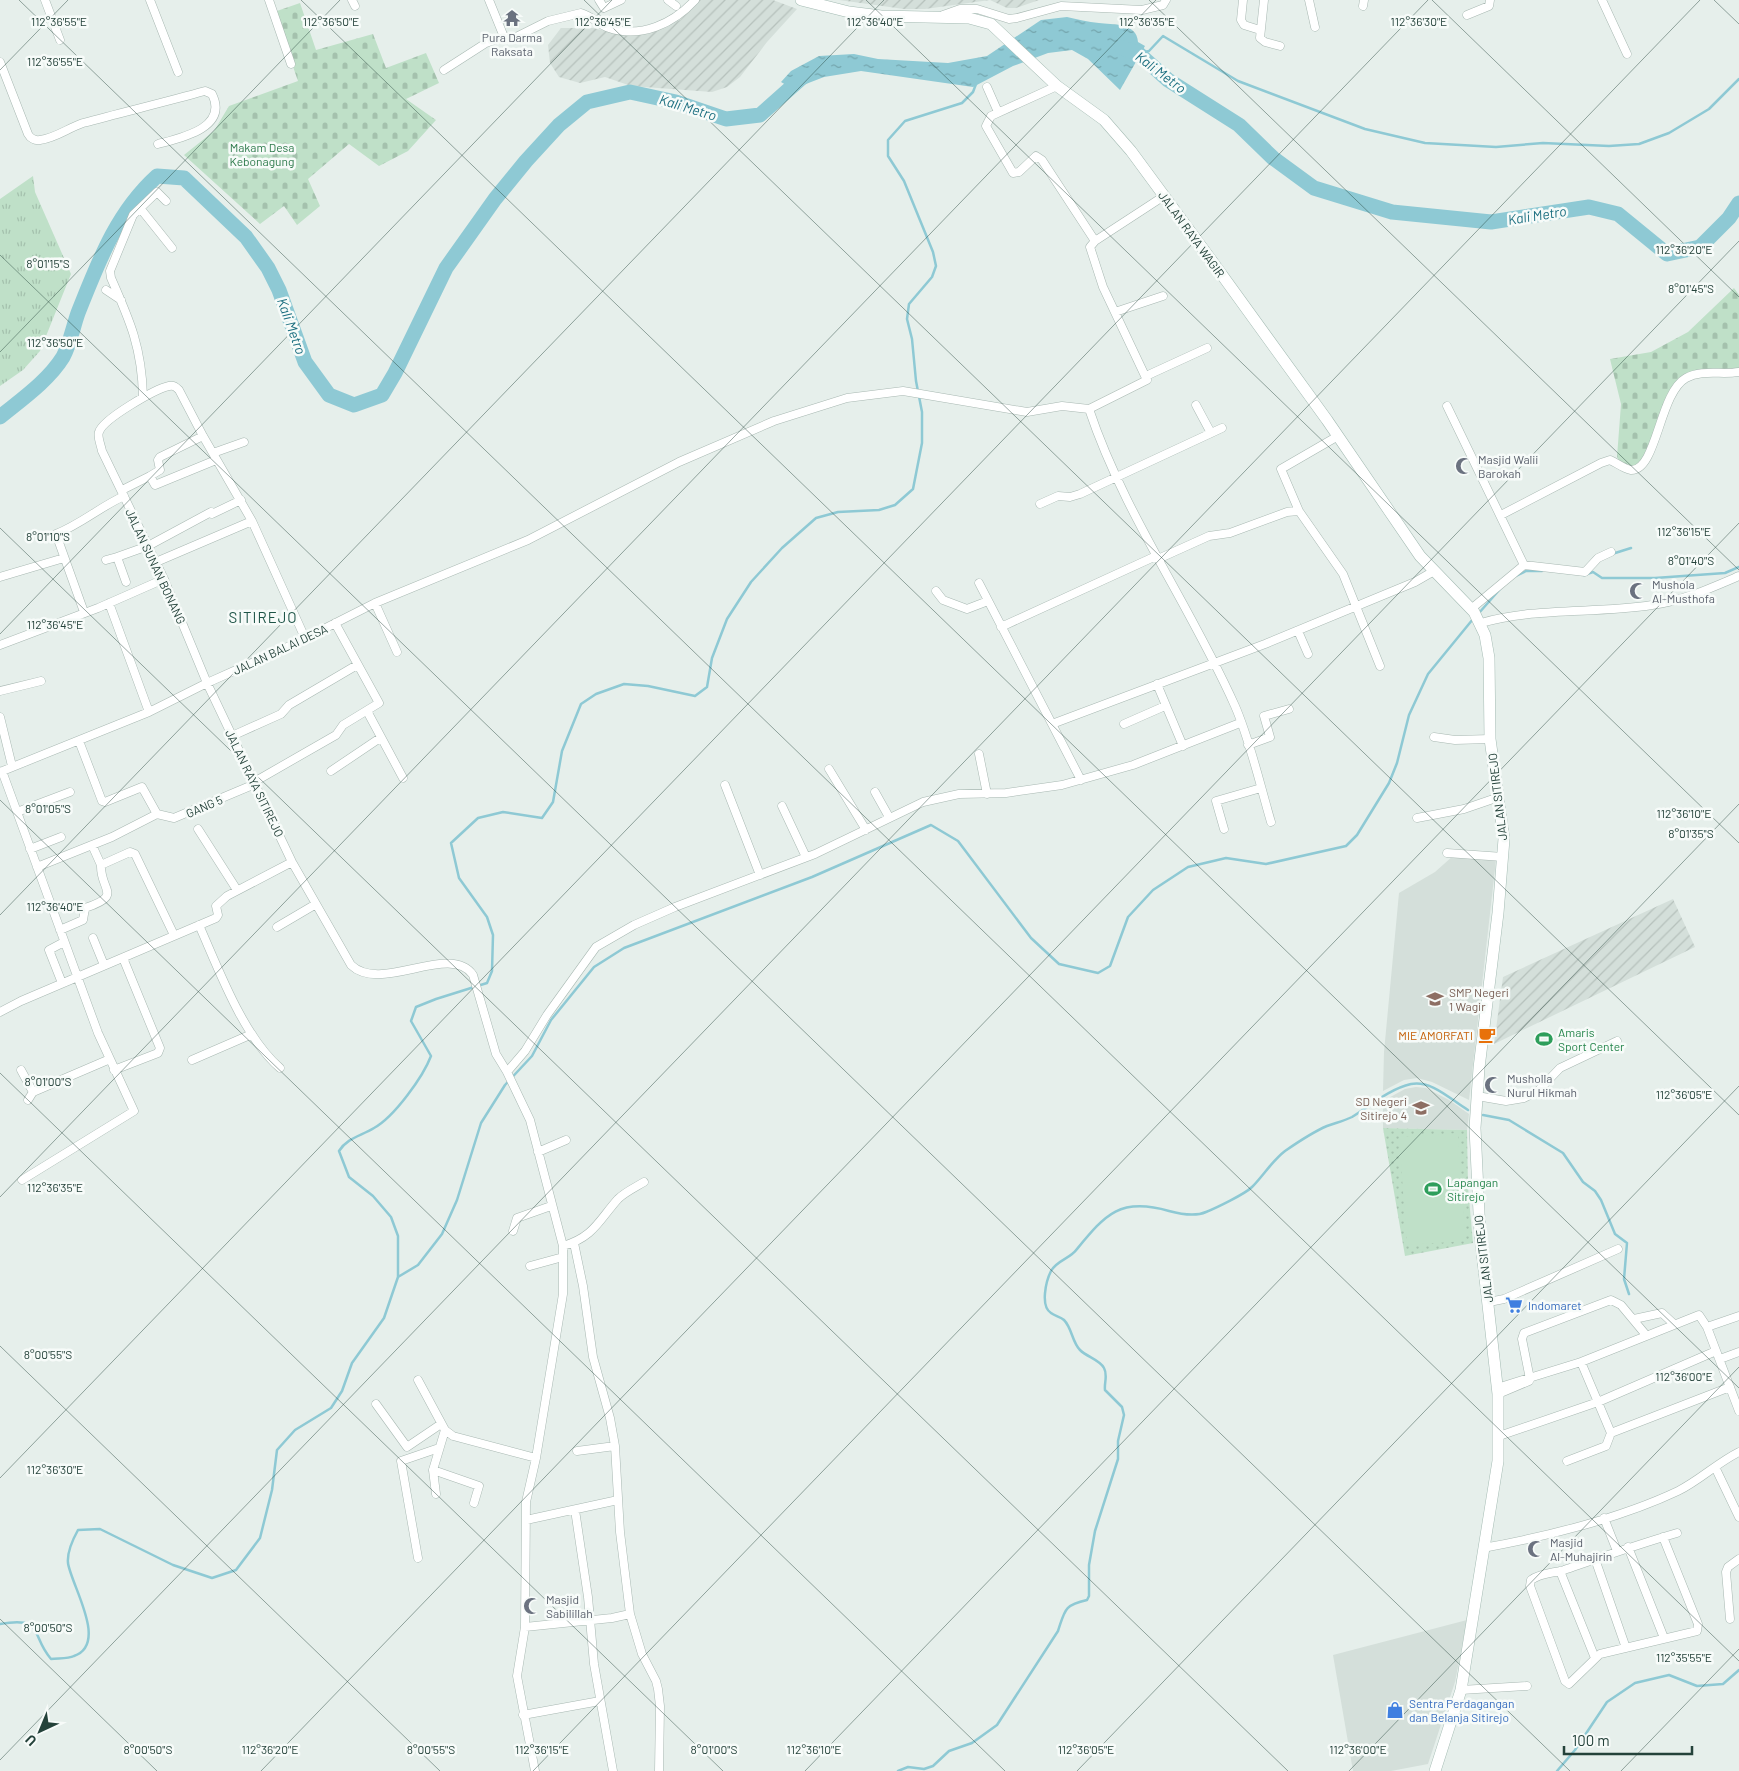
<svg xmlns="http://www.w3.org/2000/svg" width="1739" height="1771" font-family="Barlow,sans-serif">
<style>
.built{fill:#d4dfda}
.industrial{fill:url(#industrial-furrows)}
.grass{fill:url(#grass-tufts)}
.cemetery{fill:url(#cemetery-stones)}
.park{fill:url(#park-dots)}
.garden{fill:#bfe0c8}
.water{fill:url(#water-ripples)}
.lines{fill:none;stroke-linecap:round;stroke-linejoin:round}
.stream{stroke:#8ec9d4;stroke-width:2.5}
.river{stroke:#8ec9d4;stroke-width:15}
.street-casing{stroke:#a8b8b2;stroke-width:9}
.secondary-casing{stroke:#a4bbb3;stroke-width:12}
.street{stroke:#fff;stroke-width:8}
.secondary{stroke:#fff;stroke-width:11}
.ticks{fill:none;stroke:#24423a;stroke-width:1;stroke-opacity:0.45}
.labels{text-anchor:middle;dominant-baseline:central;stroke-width:5;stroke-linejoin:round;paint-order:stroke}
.worship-label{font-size:12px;fill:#5b616d;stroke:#f7fbf9;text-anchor:start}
.park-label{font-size:12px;fill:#2d7a4b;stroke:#f7fbf9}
.street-label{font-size:12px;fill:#24423a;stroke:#f7fbf9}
.education-label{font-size:12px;fill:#785e54;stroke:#f7fbf9;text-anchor:start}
.leisure-label{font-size:12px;fill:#27864d;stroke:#f7fbf9;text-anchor:start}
.food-label{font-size:12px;fill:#c56008;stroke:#f7fbf9;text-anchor:end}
.shop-label{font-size:12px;fill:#366cbe;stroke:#f7fbf9;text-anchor:start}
.water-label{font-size:14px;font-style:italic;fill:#1c6f80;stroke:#f7fbf9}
.quarter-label{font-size:15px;letter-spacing:1px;fill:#1f5548;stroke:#f7fbf9}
.ticks-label{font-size:12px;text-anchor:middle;fill:#24423a;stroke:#f7fbf9;stroke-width:5;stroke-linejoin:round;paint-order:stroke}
</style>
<defs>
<pattern id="industrial-furrows" width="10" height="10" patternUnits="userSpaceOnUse" patternTransform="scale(1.25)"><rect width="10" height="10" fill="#d4dfda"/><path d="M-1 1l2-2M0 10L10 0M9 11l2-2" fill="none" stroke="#b6c1bc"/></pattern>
<pattern id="grass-tufts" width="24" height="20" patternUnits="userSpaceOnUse" patternTransform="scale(1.25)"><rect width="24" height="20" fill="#bfe0c8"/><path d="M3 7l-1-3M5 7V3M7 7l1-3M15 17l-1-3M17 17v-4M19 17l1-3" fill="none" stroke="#a4c1ad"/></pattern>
<pattern id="cemetery-stones" width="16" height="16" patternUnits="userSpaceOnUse" patternTransform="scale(1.25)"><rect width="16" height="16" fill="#bfe0c8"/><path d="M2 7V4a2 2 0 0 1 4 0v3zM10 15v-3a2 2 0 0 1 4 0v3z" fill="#a4c1ad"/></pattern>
<pattern id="park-dots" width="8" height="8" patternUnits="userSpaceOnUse" patternTransform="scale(1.25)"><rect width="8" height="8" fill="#bfe0c8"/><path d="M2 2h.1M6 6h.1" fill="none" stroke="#a4c1ad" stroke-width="1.8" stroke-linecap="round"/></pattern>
<pattern id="water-ripples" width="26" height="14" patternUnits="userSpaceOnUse" patternTransform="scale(1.25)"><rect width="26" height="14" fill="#8ec9d4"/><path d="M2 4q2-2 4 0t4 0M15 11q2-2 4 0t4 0" fill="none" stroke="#74a5ad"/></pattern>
</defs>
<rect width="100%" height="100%" fill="#e6efeb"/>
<!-- built -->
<path class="built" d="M1453,856l43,4 -27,240 -37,-18 -15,-4 -13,2 -21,11 1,-39 15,-159 36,-21z
M1416,1087l10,1 23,12 20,14 -2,16 -84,-2v-27l22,-12z
M1467,1620l-12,62 -27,82 -37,7h-38l-20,-116z"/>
<!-- industrial -->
<path class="industrial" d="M698,0h75l24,9 -30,33 -27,35 -13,10 -15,5 -81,-6 -26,-9 -25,6 -21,-6 -9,-14 -2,-18 13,-17h32l34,8 32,-8 21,-8z
M839,0h200l-23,8h-9l-17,-8 -65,9h-21z
M1673,899l22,48 -201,97 9,-67z"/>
<!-- grass -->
<path class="grass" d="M33,176l2,16 36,82 -31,77 -17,19 -23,16v-187z"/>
<!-- cemetery -->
<path class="cemetery" d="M300,3l16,47 57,-16 13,34 40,-15 13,30 -33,16 30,21 -28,31 -29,15 -30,-22 -41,35 12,27 -23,19 -13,-19 -24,18 -76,-69 30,-24 15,-25 69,-25 -24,-69z
M1734,288l5,7v75l-58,8 -13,15 -22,65 -12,9 -14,-5 -3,-5 4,-53 -11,-45 41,-7 37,-20z"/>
<!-- park -->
<path class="park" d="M1383,1128l84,2 1,57 5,56 -68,13z"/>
<!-- garden -->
<path class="garden" d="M1458,1133l8,108 -59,4 -8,-108z"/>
<!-- water -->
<path class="water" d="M1067,17c10,2 21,5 32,6 13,2 38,-1 39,19l7,4 -25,44 -32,-31 -16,-9 -24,3 -35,13 -40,21 -112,-16 -37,6 -31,12 -12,-7 10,-11 28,-15 35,-2 24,5 70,4 39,-7 54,-36z"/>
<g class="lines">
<!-- stream -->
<path class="stream" d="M1140,53l9,-2 14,-15 75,45 127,48 60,14 71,4 47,-4 66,3 30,-2 30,-11 40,-24 30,-30
M1612,554l19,-6
M1584,575l9,-3 9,6h53l70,-5 14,-6
M1516,576l10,-5h16
M1479,613l21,-24
M1483,1115l26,5 54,33 20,29 12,9 6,9 14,34 12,9 -3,36 5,15
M398,1277l20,-12 24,-31 15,-34 24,-77 24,-38 27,-29 19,-36 43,-53 30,-19 188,-71 119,-52 27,16 73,97 28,26 39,9 12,-7 18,-49 25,-27 35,-23 38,-9 40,6 80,-18 11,-11 32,-52 8,-20 12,-48 19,-41 45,-55
M0,1624c45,-8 30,11 51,35 7,-1 17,0 23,-3 35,-12 -3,-71 -6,-93 -1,-10 5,-24 10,-33l22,-1 73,36 39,13 24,-8 24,-32 12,-48 5,-40 18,-20 36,-22 11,-17 10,-28 32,-45 14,-41v-41l-7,-19 -18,-21 -24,-19 -10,-26c8,-13 22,-15 35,-23 20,-11 49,-51 57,-72l-20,-35 5,-14 20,-8 51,-16 5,-12 1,-36 -6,-18 -28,-39 -8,-35 27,-25 25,-6 39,6 11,-16 9,-51 19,-47 15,-10 28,-10 24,2 47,10 12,-9 5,-29 15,-39 24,-37 31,-34 34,-30 22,-6 41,-2 16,-5 18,-16 9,-46v-31l-6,-31 -4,-42 -5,-20 2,-15 23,-27 4,-11 -3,-14 -29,-71 -16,-25v-16l17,-19 57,-18 11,-11 3,-8
M898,1771l10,-4 16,2 9,-3 16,-15 23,-8 25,-18 61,-94c7,-21 6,-26 29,-31l2,-4v-31l6,-34 23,-72v-18l6,-26 -2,-8 -17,-17c-1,-7 3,-15 -1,-22 -4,-8 -17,-11 -24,-18 -8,-8 -8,-22 -16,-30 -3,-3 -9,-4 -13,-7 -11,-7 -5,-32 0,-42 6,-11 19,-12 26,-22 29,-35 43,-52 92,-38 11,3 26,6 37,1 10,-4 39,-18 46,-25 11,-11 20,-26 33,-36 13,-9 28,-19 42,-25 8,-3 17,-5 25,-9 18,-11 37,-28 59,-33 21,-4 40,16 57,26
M1557,1771l18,-21 32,-48 28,-19 34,-8 28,11 26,-2 16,-14"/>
<!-- river -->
<path class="river" d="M1122,48l16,5 30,27 71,45 34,33 41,30 78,24 99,10 98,-15 29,7 49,40 33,-7 29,-29 10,-15
M0,417c22,-18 48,-36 63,-60 7,-13 10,-30 15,-44 20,-50 38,-100 79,-137l27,2 62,59 22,31 11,22 26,72 24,33 25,10 28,-10 13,-22 51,-105 49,-69 31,-38 33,-36 28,-23 43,-10 46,10 50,17 34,-4 45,-40"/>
<!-- street casing -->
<g class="street-casing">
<path id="street" d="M45,0l15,40
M150,0l28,72
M269,0l22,64
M352,0l3,6
M489,0l15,37h12l32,-16 33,-8c11,3 18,12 28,15 32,11 65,-5 86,-28
M599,0l5,8 17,-8
M668,0l8,6
M1243,0l-2,20 3,5 16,5
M1264,0l-4,38 5,4 15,4
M1309,0l6,27
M1602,0l25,54
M1363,6l1,-6
M943,15l17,-6h17l32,10 8,-1 44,-12 81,4 21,-5 3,-5
M1467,15l22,-9 1,-6
M0,62l28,72c2,4 7,7 12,6 16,-2 28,-12 43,-17 41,-11 82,-21 122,-32l7,3c17,34 -31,44 -54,50
M444,70l42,-27 18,-6
M1057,86l-66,30 -5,10 27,47 6,-1 17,-16 6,4 53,81
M987,87l11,25
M1164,196l-69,45 -5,6 13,40 44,93 -58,29c35,105 101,196 146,297 15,34 25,79 36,116
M140,208l32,40
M106,290l15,10
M1115,312l48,-16
M1146,376l61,-28
M143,397c-1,-49 -13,-76 -32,-119l-1,-7 23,-56 24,-23 9,9
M1196,405l15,28
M1447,406l77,159
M213,453l31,-11
M150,476l10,-6 -2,-10 2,-3 43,-21
M122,490l28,-14 5,9 61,-25
M1040,504l18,-8 12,1 10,-3 142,-66
M1299,511l-18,-42 57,-33
M1501,515l100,-52 9,-3c7,3 14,9 21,10 26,1 28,-77 55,-92 16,-9 36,-3 53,-6
M148,546l63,-34 1,2 29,-14
M1158,559l51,-23 21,-3 57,-21 12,-1 44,63 37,92
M106,560l11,-3
M156,562l96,-41
M0,577l64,-19
M126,582l-9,-25 31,-11
M979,583l102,197
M936,591l7,9 24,9 21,-8
M109,603l40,109
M375,603l22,49
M1471,609l53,-44 61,7 13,-14 13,-6
M84,612l-28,-78c25,-10 44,-27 68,-38
M1481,623c56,-16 114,-9 171,-18 30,-4 59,-17 87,-29
M1001,627l155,-71
M1298,631l10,23
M305,638l-53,-117 -49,-85 -24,-46c-3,-3 -5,-5 -10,-4 -14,3 -66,33 -70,46 -2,5 2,13 3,19l62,128 43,104 87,-39 81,-41 153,-63 151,-78 95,-41 73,-23 56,-7 124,21 35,-6 27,3
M0,645l98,-37 66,-29
M1157,684l26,62
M0,691l41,-10
M367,711l36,67
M0,717l12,49
M1052,724l213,-80 150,-62 19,-11
M1124,724l41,-18
M232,736l49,-22 8,-9 68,-40
M1434,737l21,3 35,-1
M79,741l23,60 3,1 37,-15 15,27
M1248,745l22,-8 -6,-21 25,-7
M979,754l8,40
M829,769l37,61
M2,771l96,262 36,78 -112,69
M331,771l49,-33
M0,772l149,-60 58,-29 85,179 59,103c30,29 99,-23 122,10l23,79 11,18 23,48 33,126v48l-27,164 -10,44 -1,125 -8,49 18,95
M254,782l82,-47 7,-10 36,-22 -44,-80
M725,785l35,90
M875,792l14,25
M782,806l24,51
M17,812l53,-20
M1417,818l47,-9 35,-12
M198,829l39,61
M1224,829l-8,-28 45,-13
M92,845l9,20 29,-13 5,2 39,81
M30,849l31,-12
M1447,853l56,4
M37,867l75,-30 45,-23 17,4 81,-34
M199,925c20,45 44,111 81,143
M277,927l39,-23
M60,930l23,-10 2,-12c39,-13 15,-17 16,-43
M93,938l11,27
M62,983l-13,-33 15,-8
M0,1012l21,-11 195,-83 2,-3 -2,-9 11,-10 65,-34
M192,1060l60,-26
M21,1070l12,22
M114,1070l44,-17 2,-5 -37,-90
M507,1072l18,-21 22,-36 49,-68 38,-22 41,-18 140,-53 108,-52 36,-8 47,-1 56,-8 71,-20 107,-42
M1477,1096l29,5 18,-3 14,-7 22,-23 57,-27
M28,1100l5,-8 77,-33
M538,1152l28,-12
M513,1231l4,-13 34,-12
M574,1243l9,43 10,71 17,61 5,28 5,86 10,82 12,40 14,27 2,8 2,17 -1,65
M563,1246c31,-9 36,-26 55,-47 7,-7 18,-12 26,-17
M530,1266l33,-9
M1489,1302l15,-3 114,-50
M1634,1319l28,-6 12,11
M1707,1327l32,-11
M1720,1359l19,-7
M1581,1362l30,71 119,-46
M1530,1379l-8,-40 2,-6 87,-33 10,5 25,30
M418,1380l27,50 8,6 83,22
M1497,1388l84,-26 118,-47 8,12 32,84
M1498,1394l31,-13
M376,1404l31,43 34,-23
M445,1430l-12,40 46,16 -5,17
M1499,1436l99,-34 118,-51
M577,1451l38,-5
M1567,1461l39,-15 5,-13
M1715,1467l24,50
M433,1470l3,24
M575,1510l13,87 6,67 19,107
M1604,1518l13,33
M526,1520l92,-20
M1663,1537l35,87 -1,7 -97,23 -31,30 -4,-3 -35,-95 1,-6c9,-7 23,-7 33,-10 38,-13 75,-26 113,-37
M1628,1547l36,91
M1483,1548c62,-11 138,-30 195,-57 22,-11 39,-28 61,-39
M418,1558l-17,-97 38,-13
M1595,1559l31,89
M1560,1571l35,87
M1730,1619l-4,-47 2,-5 11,-8
M525,1627l87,-9 18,-4
M1461,1690l66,-4
M523,1715l77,-14"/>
</g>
<!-- secondary casing -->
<g class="secondary-casing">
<path id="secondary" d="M801,0l48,12 32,4 88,2 22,6 66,62 47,34 27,31 78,106 118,163 93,136 54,56 11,23 4,23 1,81 14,100 -6,74 -19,155 -4,60 5,106 18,160v67l-37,229 -26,81"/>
</g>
<!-- street -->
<use href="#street" class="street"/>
<!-- secondary -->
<use href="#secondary" class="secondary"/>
</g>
<!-- ticks -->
<path class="ticks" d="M19,0l1720,1661M301,0l1438,1388M584,0l1155,1115M866,0l873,843M1149,0l590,570M1432,0l307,297M1714,0l25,24M0,70l68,-70M0,255l1570,1516M0,352l340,-352M0,528l1288,1243M0,634l612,-634M0,800l1005,971M0,915l884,-915M0,1073l723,698M0,1197l1156,-1197M0,1346l440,425M0,1478l1428,-1478M0,1619l157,152M0,1760l1700,-1760M261,1771l1478,-1530M533,1771l1206,-1248M805,1771l934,-967M1077,1771l662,-685M1349,1771l390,-404M1621,1771l118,-122"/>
<!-- icons -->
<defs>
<g id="temple-bare" transform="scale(1.35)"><path d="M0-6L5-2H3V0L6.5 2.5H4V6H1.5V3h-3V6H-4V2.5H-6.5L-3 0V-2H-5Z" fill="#6b7280" stroke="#f7fbf9" stroke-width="2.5" paint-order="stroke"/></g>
<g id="mosque-bare" transform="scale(1.35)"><path d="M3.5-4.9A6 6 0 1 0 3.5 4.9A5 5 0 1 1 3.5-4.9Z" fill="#6b7280" stroke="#f7fbf9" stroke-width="2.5" paint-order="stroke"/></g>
<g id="school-bare" transform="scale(1.35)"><path d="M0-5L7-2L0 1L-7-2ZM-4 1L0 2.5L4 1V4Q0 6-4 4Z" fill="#8d6e63" stroke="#f7fbf9" stroke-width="2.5" paint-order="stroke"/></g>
<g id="cafe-bare" transform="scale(1.35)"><path d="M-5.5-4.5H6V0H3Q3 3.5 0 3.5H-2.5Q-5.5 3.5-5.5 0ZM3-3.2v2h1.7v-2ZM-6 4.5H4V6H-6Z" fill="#e8710a" stroke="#f7fbf9" stroke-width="2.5" paint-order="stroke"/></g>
<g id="stadium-bare" transform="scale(1.35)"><path d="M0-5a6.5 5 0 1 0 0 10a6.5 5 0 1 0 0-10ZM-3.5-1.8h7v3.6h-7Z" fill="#2e9e5b" stroke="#f7fbf9" stroke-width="2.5" paint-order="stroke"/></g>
<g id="supermarket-bare" transform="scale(1.35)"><path d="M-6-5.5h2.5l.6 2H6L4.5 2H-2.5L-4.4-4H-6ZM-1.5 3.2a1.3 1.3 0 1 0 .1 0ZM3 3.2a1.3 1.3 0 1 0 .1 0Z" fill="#3f7fe0" stroke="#f7fbf9" stroke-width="2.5" paint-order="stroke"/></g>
<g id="shop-bare" transform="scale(1.35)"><path d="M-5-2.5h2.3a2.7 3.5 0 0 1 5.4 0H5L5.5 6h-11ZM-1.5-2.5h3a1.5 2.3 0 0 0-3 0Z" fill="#3f7fe0" stroke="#f7fbf9" stroke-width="2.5" paint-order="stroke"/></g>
</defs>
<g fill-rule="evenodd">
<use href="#temple-bare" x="512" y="18"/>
<use href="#mosque-bare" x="1464" y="466"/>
<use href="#mosque-bare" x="1638" y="591"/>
<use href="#school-bare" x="1435" y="999"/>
<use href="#cafe-bare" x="1487" y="1035"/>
<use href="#stadium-bare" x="1544" y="1039"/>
<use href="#mosque-bare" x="1493" y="1085"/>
<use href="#school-bare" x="1421" y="1108"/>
<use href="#stadium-bare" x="1433" y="1189"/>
<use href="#supermarket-bare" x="1514" y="1305"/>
<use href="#mosque-bare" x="1536" y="1549"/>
<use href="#mosque-bare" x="532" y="1606"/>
<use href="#shop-bare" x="1395" y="1710"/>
</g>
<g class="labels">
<!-- worship labels -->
<g class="worship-label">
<text x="512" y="37" text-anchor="middle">Pura Darma<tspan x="512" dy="14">Raksata</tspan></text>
<text x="1478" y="459">Masjid Walii<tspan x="1478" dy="14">Barokah</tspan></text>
<text x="1652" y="584">Mushola<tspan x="1652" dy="14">Al-Musthofa</tspan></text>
<text x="1507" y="1078">Musholla<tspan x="1507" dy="14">Nurul Hikmah</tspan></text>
<text x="1550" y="1542">Masjid<tspan x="1550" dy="14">Al-Muhajirin</tspan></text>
<text x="546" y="1599">Masjid<tspan x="546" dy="14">Sabilillah</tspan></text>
</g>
<!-- park labels -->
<g class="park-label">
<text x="262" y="147">Makam Desa<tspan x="262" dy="14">Kebonagung</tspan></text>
</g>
<!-- street labels -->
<g class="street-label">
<text transform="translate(1192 234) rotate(54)">JALAN RAYA WAGIR</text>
<text transform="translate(156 566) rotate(65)">JALAN SUNAN BONANG</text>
<text transform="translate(280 649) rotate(-25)">JALAN BALAI DESA</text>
<text transform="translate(255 783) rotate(64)">JALAN RAYA SITIREJO</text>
<text transform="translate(1497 797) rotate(-97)">JALAN SITIREJO</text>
<text transform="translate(204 806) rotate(-23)">GANG 5</text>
<text transform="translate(1483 1259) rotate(-97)">JALAN SITIREJO</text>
</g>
<!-- education labels -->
<g class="education-label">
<text x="1449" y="992">SMP Negeri<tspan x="1449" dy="14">1 Wagir</tspan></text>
<text x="1407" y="1101" text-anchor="end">SD Negeri<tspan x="1407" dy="14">Sitirejo 4</tspan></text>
</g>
<!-- leisure labels -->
<g class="leisure-label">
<text x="1558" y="1032">Amaris<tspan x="1558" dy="14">Sport Center</tspan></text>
<text x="1447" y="1182">Lapangan<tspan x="1447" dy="14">Sitirejo</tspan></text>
</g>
<!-- food labels -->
<g class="food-label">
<text x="1473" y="1035">MIE AMORFATI</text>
</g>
<!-- shop labels -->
<g class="shop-label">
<text x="1528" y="1305">Indomaret</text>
<text x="1409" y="1703">Sentra Perdagangan<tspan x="1409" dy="14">dan Belanja Sitirejo</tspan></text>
</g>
<!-- water labels -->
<g class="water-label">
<text transform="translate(1161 72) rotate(37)">Kali Metro</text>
<text transform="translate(688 107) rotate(17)">Kali Metro</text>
<text transform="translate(1537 215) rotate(-9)">Kali Metro</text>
<text transform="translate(292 326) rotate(70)">Kali Metro</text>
</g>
<!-- quarter labels -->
<g class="quarter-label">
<text x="263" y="617">SITIREJO</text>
</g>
</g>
<g class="ticks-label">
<text x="59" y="26">112°36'55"E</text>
<text x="331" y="26">112°36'50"E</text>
<text x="603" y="26">112°36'45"E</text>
<text x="875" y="26">112°36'40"E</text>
<text x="1147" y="26">112°36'35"E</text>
<text x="1419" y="26">112°36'30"E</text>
<text x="55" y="66">112°36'55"E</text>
<text x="1684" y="254">112°36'20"E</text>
<text x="48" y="268">8°01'15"S</text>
<text x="1691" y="293">8°01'45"S</text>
<text x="55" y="347">112°36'50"E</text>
<text x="1684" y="536">112°36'15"E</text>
<text x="48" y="541">8°01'10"S</text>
<text x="1691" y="565">8°01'40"S</text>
<text x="55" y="629">112°36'45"E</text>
<text x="48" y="813">8°01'05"S</text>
<text x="1684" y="818">112°36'10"E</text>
<text x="1691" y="838">8°01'35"S</text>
<text x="55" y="911">112°36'40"E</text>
<text x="48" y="1086">8°01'00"S</text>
<text x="1684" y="1099">112°36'05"E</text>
<text x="55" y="1192">112°36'35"E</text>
<text x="48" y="1359">8°00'55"S</text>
<text x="1684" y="1381">112°36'00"E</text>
<text x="55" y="1474">112°36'30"E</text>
<text x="48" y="1632">8°00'50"S</text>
<text x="1684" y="1662">112°35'55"E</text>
<text x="270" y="1754">112°36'20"E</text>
<text x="542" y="1754">112°36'15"E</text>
<text x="814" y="1754">112°36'10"E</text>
<text x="1086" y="1754">112°36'05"E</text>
<text x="1358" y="1754">112°36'00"E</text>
<text x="148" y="1754">8°00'50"S</text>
<text x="431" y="1754">8°00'55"S</text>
<text x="714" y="1754">8°01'00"S</text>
</g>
<!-- north arrow -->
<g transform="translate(40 1731) rotate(224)" stroke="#f7fbf9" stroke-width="4" paint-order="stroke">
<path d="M0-4L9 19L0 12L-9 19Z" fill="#24423a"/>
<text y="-8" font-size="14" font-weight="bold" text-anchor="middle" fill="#24423a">U</text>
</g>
<!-- scale -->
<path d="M1564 1746v8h128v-8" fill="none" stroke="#24423a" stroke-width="2.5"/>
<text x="1572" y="1746" font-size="15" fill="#24423a" stroke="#f7fbf9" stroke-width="4" paint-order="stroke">100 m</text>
</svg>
